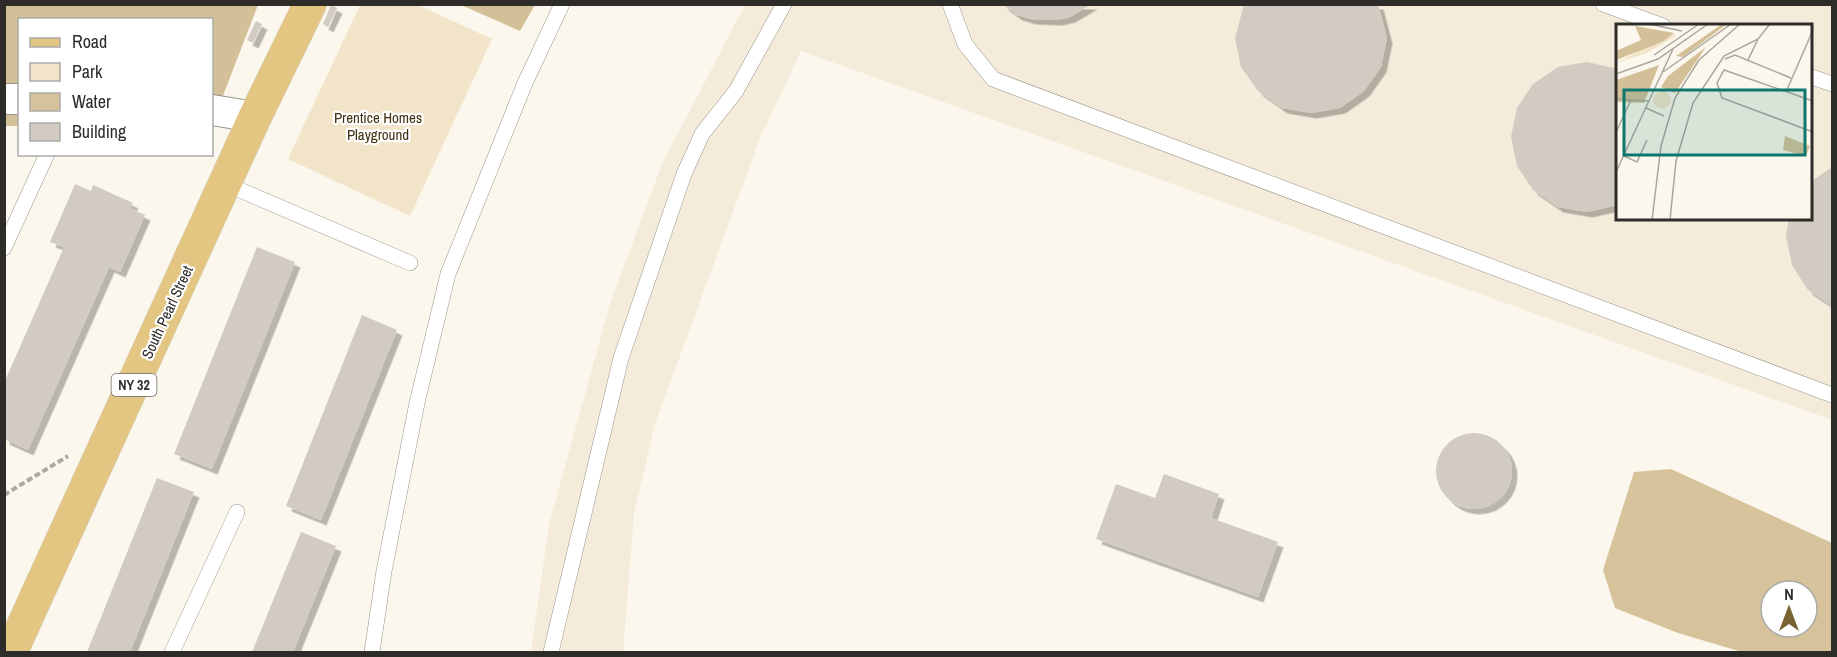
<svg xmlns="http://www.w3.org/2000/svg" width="1837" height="657" font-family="'Archivo Narrow',sans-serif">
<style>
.built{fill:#f4ebda;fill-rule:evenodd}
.green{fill:#f1e4c9}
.forest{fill:#d4c098}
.water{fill:#d6c29b;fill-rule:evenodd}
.building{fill:#d1cbc1;filter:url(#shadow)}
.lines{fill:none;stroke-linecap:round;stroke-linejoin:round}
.service-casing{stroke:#9a958b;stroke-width:16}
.minor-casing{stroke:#9a958b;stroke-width:32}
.primary-casing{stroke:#d5d5d4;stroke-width:34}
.path{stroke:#aca9a0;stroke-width:4;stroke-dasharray:6 3;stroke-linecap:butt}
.service{stroke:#fff;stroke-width:15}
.minor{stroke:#fff;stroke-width:30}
.primary{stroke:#e3c681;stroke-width:33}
.labels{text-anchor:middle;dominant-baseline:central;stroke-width:4.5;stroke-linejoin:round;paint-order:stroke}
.shield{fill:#fff;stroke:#6d6b68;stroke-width:1.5}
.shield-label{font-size:14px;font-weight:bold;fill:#2e2c28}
.park-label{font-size:15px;fill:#3f300f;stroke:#fff}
.street-label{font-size:15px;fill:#2e2c28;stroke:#fff}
.inset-road{fill:none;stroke:#aaa69e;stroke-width:1.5}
.view{fill:#0f766e;fill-opacity:0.15;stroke:#0f766e;stroke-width:3}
.inset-edge{fill:none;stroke:#2e2c28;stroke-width:3}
</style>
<defs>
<filter id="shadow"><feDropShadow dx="5.5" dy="5.5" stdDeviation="0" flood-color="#0004"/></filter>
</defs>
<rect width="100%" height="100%" fill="#fcf7ec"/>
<!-- built -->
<path class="built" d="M745,5h1087v415l-1031,-369 -41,87 -105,286 -21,90 -11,138h-92l18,-128 61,-220 52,-140zM1618,26h194v193h-194z"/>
<!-- green -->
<path class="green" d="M360,5h58l74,34 -82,177 -122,-57z"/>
<!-- forest -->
<path class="forest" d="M5,5h253l-46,119v-104h-192l-1,106h-14z
M461,5h74l-15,26z"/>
<!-- water -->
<path class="water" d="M1671,469l161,74v109h-90l-64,-19 -63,-25 -12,-38 31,-98zM1771,591h36v36h-36z"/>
<!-- building -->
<path class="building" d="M1002,4h90l-22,13 -13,3 -26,-1 -14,-4z
M1244,4h134l9,34 -6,29 -17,24 -24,17 -29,5 -29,-5 -24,-17 -17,-24 -6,-29z
M331,5l6,3 -9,19 -5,-3z
M256,21l6,3 -9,19 -6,-3z
M1587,62l31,7v136l-31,7 -29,-5 -25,-17 -16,-24 -6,-29 6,-29 16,-24 25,-17z
M1832,167v139l-24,-16 -16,-25 -6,-29 3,-17h23v-38z
M75,184l16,7 2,-6 40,18 -3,5 15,7 -25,57 -11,-5 -81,183 -24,-11v-56l60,-136 -14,-5z
M257,247l38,15 -83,207 -38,-15z
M362,315l35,15 -76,190 -35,-14z
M1436 471a38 38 0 1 1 76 0a38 38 0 1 1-76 0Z
M1164,474l55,20 -8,24 67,24 -20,55 -162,-58 20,-55 39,14z
M157,478l37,14 -64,160h-43z
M301,532l35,14 -43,106h-41z"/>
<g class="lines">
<!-- service casing -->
<g class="service-casing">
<path id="service" d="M950,4l15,40 28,35 839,316
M1603,4l60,22
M1812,77l20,7
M226,184l184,79
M4,248l43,-94
M172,652l65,-140
M372,652l12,-81 33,-168 31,-129 77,-191 37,-79
M551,652l70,-294 63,-184 18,-40 34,-43 48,-87"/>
</g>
<!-- minor casing -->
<g class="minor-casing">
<path id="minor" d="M4,99h16
M212,110l43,7"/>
</g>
<!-- primary casing -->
<g class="primary-casing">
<path id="primary" d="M11,652l244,-535 55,-113"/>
</g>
<!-- path -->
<path class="path" d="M4,495l64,-39"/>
<!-- service -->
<use href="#service" class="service"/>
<!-- minor -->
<use href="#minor" class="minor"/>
<!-- primary -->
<use href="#primary" class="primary"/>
</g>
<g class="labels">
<!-- shield labels -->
<rect class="shield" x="111.5" y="374" width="45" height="22" rx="4.5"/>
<g class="shield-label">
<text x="134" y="385">NY 32</text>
</g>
<!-- park labels -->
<g class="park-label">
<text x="378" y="117">Prentice Homes<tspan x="378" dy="17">Playground</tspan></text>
</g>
<!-- street labels -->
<g class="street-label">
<text transform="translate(167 312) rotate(-65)">South Pearl Street</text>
</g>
</g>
<!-- overview -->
<g transform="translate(1616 24)">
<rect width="196" height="196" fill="#fcf7ec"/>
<path d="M58,9l2,3 -29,17 -31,10zM37 76a9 9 0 1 1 18 0a9 9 0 1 1-18 0Z" fill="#f1e4c9"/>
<path d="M106,0h5l-44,33 -7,-1zM19,2l39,7 -12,9 -46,18v-9l25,-11zM90,23l-31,46 -14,-6 7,-11zM43,41l-15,38 -28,-1v-22z" fill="#d4c098"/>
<path d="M169,112l25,10 -4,10 -23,-6z" fill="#d6c29b"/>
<path class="inset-road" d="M33,0l33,7M38,31l45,-31M109,35l10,-4 56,23M132,36l10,-21M47,48l68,-48M0,50l42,-15 50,-35M170,68l27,-62M0,75l33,2M197,77l-89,-31 -7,13 5,15 91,34M30,84l18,8M0,108l15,-32M8,132l13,6 10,-22M0,148l57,-123M36,196l9,-74 14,-48 24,-38 41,-36M54,196l6,-59 17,-58 31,-47 34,-17 12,-15"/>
<path class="view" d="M8,66h181v65h-181z"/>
<rect width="196" height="196" class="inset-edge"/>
</g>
<!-- border -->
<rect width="1837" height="657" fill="none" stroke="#2e2c28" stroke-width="12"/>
<!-- legend -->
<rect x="18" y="18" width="195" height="138" fill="#ffffff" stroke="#ababa9" stroke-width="1.5"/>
<rect x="30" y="38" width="30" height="9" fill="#e3c681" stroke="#ababa9" stroke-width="1.5"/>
<text x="72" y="48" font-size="18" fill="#2e2c28">Road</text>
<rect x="30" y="63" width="30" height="18" fill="#f1e4c9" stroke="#ababa9" stroke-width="1.5"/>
<text x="72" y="78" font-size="18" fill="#2e2c28">Park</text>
<rect x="30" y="93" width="30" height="18" fill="#d6c29b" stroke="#ababa9" stroke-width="1.5"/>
<text x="72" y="108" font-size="18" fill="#2e2c28">Water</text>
<rect x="30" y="123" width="30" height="18" fill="#d1cbc1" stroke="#ababa9" stroke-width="1.5"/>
<text x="72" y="138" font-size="18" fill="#2e2c28">Building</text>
<!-- north arrow -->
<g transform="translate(1789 609)"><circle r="28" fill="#ffffff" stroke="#ababa9" stroke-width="1.5"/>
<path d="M0-4.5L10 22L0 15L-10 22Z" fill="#7a6333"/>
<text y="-9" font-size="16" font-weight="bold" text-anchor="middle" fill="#2e2c28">N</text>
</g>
</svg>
